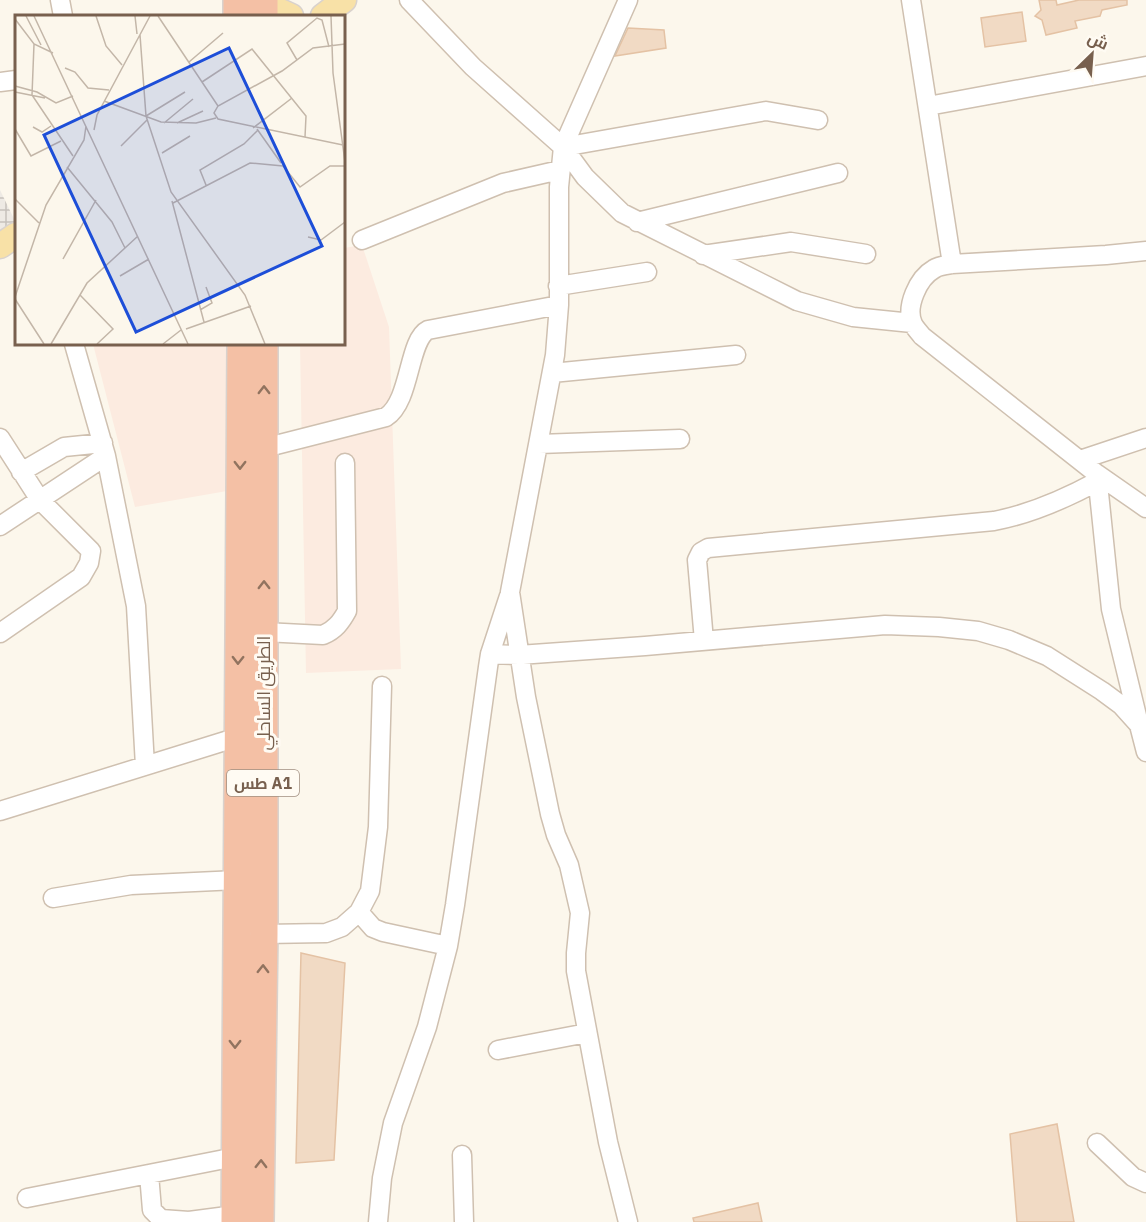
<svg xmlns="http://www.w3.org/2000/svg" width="1146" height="1222" font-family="'IBM Plex Sans',Cairo,sans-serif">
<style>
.commercial{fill:#fcebe0}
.industrial{fill:url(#industrial-grid)}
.building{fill:#f1dac4;stroke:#e4c2a4;stroke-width:1.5}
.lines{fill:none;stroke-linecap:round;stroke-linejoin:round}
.minor-casing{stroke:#cfc0b0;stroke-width:21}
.major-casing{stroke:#d9d2cd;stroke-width:27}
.highway-casing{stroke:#d9d2cd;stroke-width:30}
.minor{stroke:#fff;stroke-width:18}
.major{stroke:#f8e1a7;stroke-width:24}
.highway{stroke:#f4c0a5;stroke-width:27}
.oneway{stroke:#91735f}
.labels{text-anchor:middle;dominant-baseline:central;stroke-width:6;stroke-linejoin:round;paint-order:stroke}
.shield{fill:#fffbf3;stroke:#a08e80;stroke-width:1.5}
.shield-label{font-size:16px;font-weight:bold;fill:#78604e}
.street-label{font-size:18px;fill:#78604e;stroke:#fffbf3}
.inset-road{fill:none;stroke:#c3b6a8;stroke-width:1.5}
.view{fill:#1d4ed8;fill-opacity:0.15;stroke:#1d4ed8;stroke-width:3}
.inset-edge{fill:none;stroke:#78604e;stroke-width:3}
</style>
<defs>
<pattern id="industrial-grid" width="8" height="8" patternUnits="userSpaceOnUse" patternTransform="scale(1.5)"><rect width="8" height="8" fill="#eeeae4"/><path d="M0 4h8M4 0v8" fill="none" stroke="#c6c1bb"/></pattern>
</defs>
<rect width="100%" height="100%" fill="#fcf7ec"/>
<!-- commercial -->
<path class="commercial" d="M362,245l27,82 12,342 -95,4 -6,-329h44v-96z
M93,344h134v147l-92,16z"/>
<!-- industrial -->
<path class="industrial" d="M0,190l16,33v3l-16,11z"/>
<!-- building -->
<path class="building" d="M1039,0h17l1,5 22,-5h48v5l-25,5 -2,6 -25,5 2,7 -31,7 -4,-15 -7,-4 6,-6z
M1022,12l4,29 -41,6 -4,-29z
M628,28l36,2 2,18 -51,8z
M301,953l44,10 -11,197 -38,3z
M1057,1124l17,98h-57l-7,-88z
M758,1203l4,19h-68l-1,-4z"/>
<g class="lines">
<!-- minor casing -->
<g class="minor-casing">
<path id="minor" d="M60,0l3,16
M409,0l64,67 90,80 22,30 37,36 175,88 56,16 59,6
M628,0l-65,147 -4,40v118l-4,50 -45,237 16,105 24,117 6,21 13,30 11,48 -4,40v18l32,171 20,80
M911,0l41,264
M0,82l16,-2
M928,106l218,-40
M563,147l203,-36 52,9
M637,222l201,-49
M362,240l141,-57 57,-13
M1146,251l-40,4 -154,9c-6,1 -14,2 -18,5 -16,9 -29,38 -21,55 2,4 6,8 9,12l175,138 49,34
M703,255l88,-13 75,12
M558,286l89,-14
M74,344l32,112 30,150 9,160
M552,373l184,-18
M0,438l40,62 51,51 -2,12 -8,14 -81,56
M539,444l141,-5
M264,448l122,-31c25,-16 22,-77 42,-87l131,-25
M1080,460l66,-22
M21,472l43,-25 39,-4
M1097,474l14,135 27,111
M0,526l106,-70
M264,632l59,3c12,-5 18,-13 24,-24l-2,-148
M704,641l-7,-81 4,-8 7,-4 286,-27c37,-7 71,-22 104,-40
M490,654l29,1 126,-9 240,-21 54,2 39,4 31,9 38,16 55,35 19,14 18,20 7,27
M0,811l238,-74
M53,898l78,-13 106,-5
M359,912l14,16 10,4 65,14
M264,934l62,-1 16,-6 17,-15 11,-21 8,-64 4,-141
M498,1050l89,-17
M1097,1143l36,34 13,6
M462,1155l2,67
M149,1174l3,36 9,9 28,2 46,-6
M27,1198l208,-41
M378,1222l4,-44 11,-55 34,-96 21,-81 7,-41 33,-238 2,-13 19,-58"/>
</g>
<!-- major casing -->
<g class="major-casing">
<path id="major" d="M267,0l11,10 13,6
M323,16l21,-16
M0,246l16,-11"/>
</g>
<!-- highway casing -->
<g class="highway-casing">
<path id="highway" d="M264,0v16
M237,16v-16
M235,1222l6,-878
M260,1222l4,-288v-590"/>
</g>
<!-- minor -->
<use href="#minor" class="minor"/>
<!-- major -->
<use href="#major" class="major"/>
<!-- highway -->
<use href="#highway" class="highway"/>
</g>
<!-- one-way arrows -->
<defs><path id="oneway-chevron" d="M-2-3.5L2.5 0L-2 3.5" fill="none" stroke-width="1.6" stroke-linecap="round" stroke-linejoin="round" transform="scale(1.5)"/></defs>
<g class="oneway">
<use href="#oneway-chevron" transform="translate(264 390) rotate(-90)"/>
<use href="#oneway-chevron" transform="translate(240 465) rotate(90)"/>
<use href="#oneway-chevron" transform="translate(264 585) rotate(-90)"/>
<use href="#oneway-chevron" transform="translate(238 660) rotate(91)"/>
<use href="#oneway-chevron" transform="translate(263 969) rotate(-89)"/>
<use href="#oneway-chevron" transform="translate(235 1044) rotate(90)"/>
<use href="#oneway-chevron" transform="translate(261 1164) rotate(-89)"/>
</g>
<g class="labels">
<!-- shield labels -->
<rect class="shield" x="227" y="770" width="72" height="26" rx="4.5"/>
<g class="shield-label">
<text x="263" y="783">طس A1</text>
</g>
<!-- street labels -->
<g class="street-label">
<text transform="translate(263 693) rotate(-90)">الطريق الساحلي</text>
</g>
</g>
<!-- overview -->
<g transform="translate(15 15)">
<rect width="330" height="330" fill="#fcf7ec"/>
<path class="inset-road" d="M11,1l15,29M19,1l154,328M81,1l10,30 16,19M120,1l2,18M143,1l60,90M316,1l2,57 12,89M0,4l19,25 19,9M125,20l6,81 25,76 74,103 20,49M19,29l-2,51 41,61M282,45l-10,-17 30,-25 5,2 7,27M174,47l34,-29M50,53l10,4 13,16 21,2M187,67l50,-33 54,67 -1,21M0,71l22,6 19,11 17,-7M0,77l30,6M89,86l57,21 35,1 20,-5M131,101l39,-24M149,108l29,-24M162,108l26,-12M18,112l9,5 9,-6M238,113l39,-30M0,114l16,27 30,-15M242,114l24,34M79,115l3,-15 53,-99M328,130l-125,-26 -4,-6 4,-7 64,-35 31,-23 32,-4M106,131l26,-26M147,138l28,-17M52,152l45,55 13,26M191,170l-6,-15 44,-26 14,-14M0,184l24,24M157,186l32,121M158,188l77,-40 33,3 17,21 30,-21h15M293,222l13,3 24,-18M48,244l33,-59M105,261l29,-17M65,280l33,34 -16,15M0,282l31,-92 38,-65 2,-14M0,284l29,45M185,295l12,-7 -6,-16M171,314l65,-23M36,329l36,-61 51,-47M148,329l18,-14"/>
<path class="view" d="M214,33l93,198 -186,86 -92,-197z"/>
<rect width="330" height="330" class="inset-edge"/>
</g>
<!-- north arrow -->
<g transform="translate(1092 54) rotate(25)" stroke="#fffbf3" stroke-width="4.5" paint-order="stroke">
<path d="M0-4.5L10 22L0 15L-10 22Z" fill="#78604e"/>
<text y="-9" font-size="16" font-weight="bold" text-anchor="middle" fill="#78604e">ش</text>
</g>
</svg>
